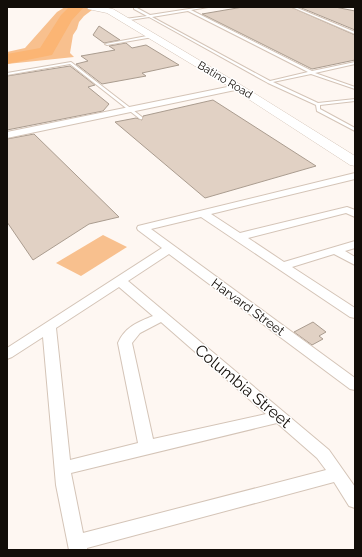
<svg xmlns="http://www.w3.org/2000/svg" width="362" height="557" font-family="Raleway,sans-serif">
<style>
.green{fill:#f8c08e}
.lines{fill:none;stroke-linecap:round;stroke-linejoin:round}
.river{fill:#fbb574;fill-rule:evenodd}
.building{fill:#e1d1c4;stroke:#aa9c8f}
.service-casing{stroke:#d4c4b7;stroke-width:2}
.minor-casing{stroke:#d4c4b7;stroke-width:2}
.secondary-casing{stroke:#d4c4b7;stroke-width:1}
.service{fill:#fff;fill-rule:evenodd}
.minor{fill:#fff;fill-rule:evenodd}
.secondary{fill:#fff;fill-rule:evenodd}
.labels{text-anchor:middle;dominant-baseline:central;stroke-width:3;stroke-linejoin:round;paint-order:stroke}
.far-street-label{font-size:11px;fill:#120d08;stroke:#fff}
.street-label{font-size:13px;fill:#120d08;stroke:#fff}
.near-street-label{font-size:16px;fill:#120d08;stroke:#fff}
</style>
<rect width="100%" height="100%" fill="#fef7f2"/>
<!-- green -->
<path class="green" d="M65,7h31l-12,9 -5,6 -2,7 -4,6 -3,18 4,4 -67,7v-12l18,-4 32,-36z
M103,235l24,12 -46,29 -25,-13z"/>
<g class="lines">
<!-- river -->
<path class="river" d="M69,7h15l-12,13 -20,35 -45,9v-10l33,-6 21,-33z"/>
</g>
<!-- building -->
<path class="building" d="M243,7h48l64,28v25l-43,9 -110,-55z
M299,7h36l20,4v19z
M99,26l21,14 -16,3 -11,-8z
M126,43l6,5 14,-3 33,20 -37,8 4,3 -44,8 -26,-20 12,-3 -7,-5 34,-6 -6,-4z
M70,66l25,19 -7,2 21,17 -6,7 -96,19v-54z
M213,100l103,66 -111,32 -90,-76 21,-4 6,2 1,-4z
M34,134l85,83 -30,7 -56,36 -26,-38v-83z
M313,322l13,10 -7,4 4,3 -11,6 -18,-13z"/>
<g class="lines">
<!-- service casing -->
<g class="service-casing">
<path id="service" d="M134,7h3v1l13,7 52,-8h6l-17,3 121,61 43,-9v2l-40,9 40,14v2l-44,-15 -38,8 45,21 37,-4v2l-35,4v4l35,19v3l-38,-20 -1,-6 -48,-22 -119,-66 -25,4 1,-2 22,-3 -13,-7zM188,11l120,61 -38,9 -118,-64z
M292,7h3l60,25v2z
M152,35h1v2l-46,8 -2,-1z
M71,62l71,55v2h-2l-70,-55 -63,11v-2z"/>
</g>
<!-- minor casing -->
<g class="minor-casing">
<path id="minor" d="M237,85l4,2 -1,2 -233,49v-6z
M355,173v6l-144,35 29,19 107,-26 8,3v7l-9,-4 -98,25 36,24 71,-21v7l-10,3 10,6v8l-21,-11 -42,13 63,41v10l-5,-1 -149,-100 -50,12 204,149v12l-5,-1 -181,-135 -41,27 201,169 26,37v21l-6,-2 -15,-24 -247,66v2h-18l-13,-65 -13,-148 -31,20 -5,2v-11l155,-100 -24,-18 -1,-2 1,-2zM119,287l34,29c-15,6 -28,11 -35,27l20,100 -68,17 -14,-132zM161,322l105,92 -113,25 -21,-96 8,-10zM277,423l40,35 9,12 -243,63 -12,-60z"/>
</g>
<!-- secondary casing -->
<g class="secondary-casing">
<path id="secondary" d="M87,7h16l10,2 128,76 114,71v10l-5,-1 -117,-76 -126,-76 -19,-4z"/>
</g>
<!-- service -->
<use href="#service" class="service"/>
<!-- minor -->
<use href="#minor" class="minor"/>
<!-- secondary -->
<use href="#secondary" class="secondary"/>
</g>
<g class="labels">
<!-- far-street labels -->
<g class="far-street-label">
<text transform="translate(225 80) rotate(31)">Batino Road</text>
</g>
<!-- street labels -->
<g class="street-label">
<text transform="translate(248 307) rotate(36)">Harvard Street</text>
</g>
<!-- near-street labels -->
<g class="near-street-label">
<text transform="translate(243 386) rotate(40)">Columbia Street</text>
</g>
</g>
<!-- border -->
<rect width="362" height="557" fill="none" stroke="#120d08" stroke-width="16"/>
</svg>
